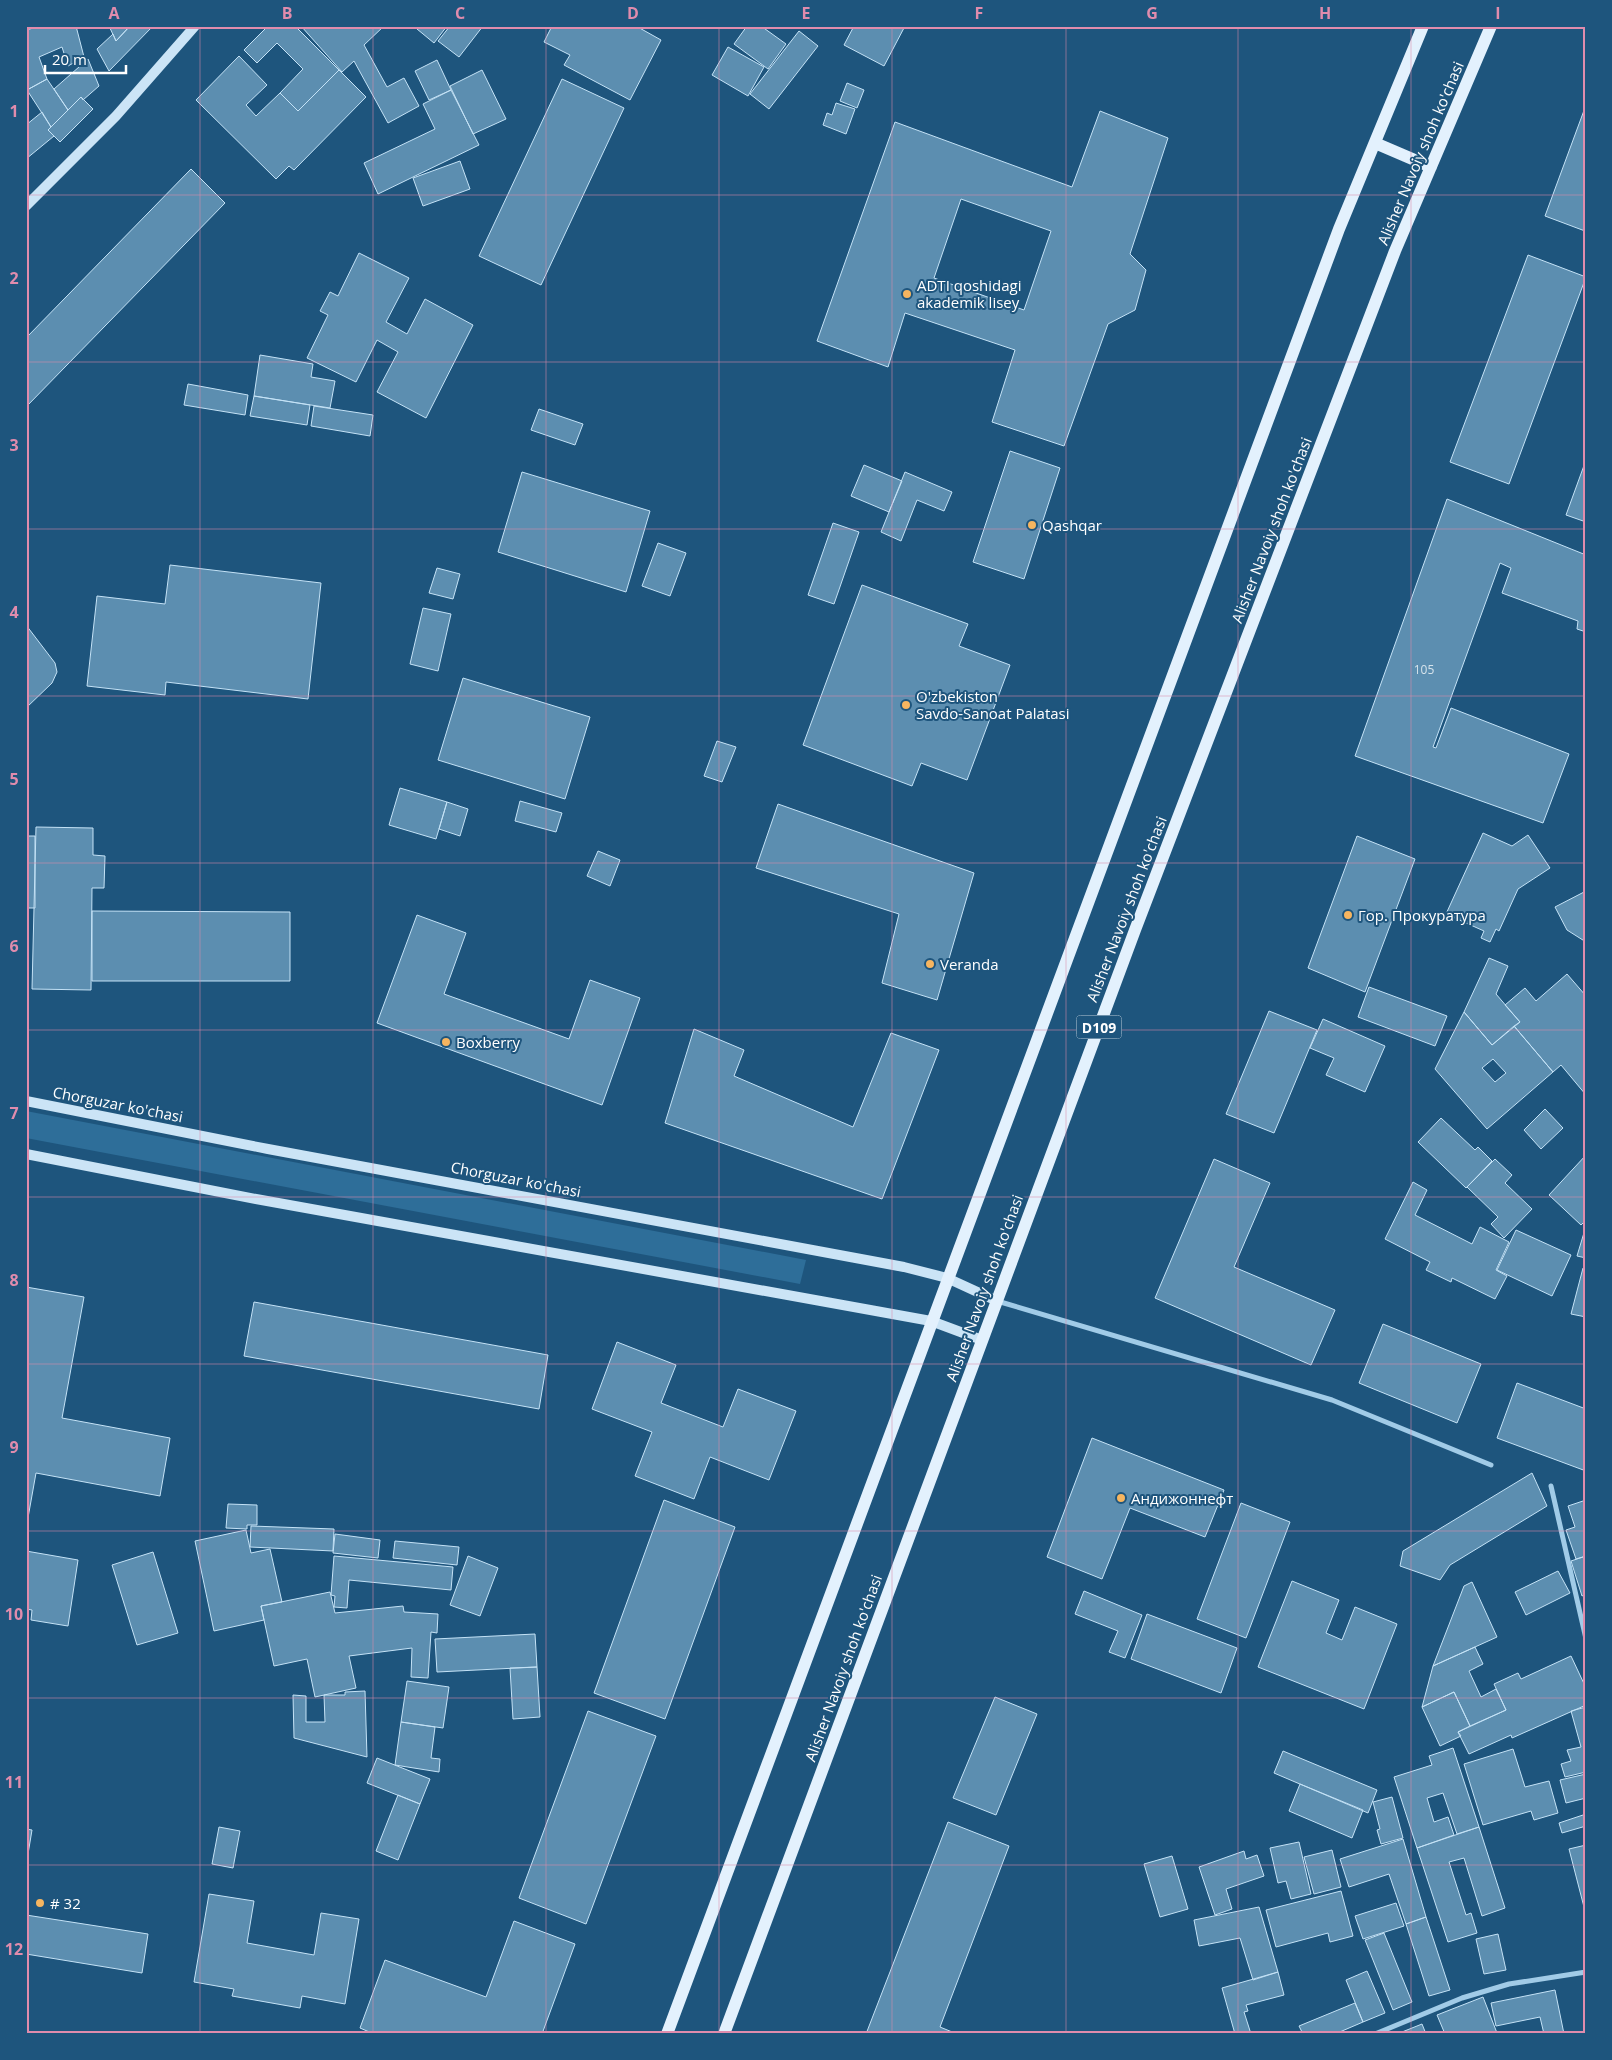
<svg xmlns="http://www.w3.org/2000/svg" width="1612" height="2060" font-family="'Open Sans',sans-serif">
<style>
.green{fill:#2e6e99}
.building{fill:#5c8eb0;stroke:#c4e2f6;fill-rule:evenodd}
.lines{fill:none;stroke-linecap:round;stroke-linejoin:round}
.street{stroke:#a1cbe7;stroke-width:5}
.secondary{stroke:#cbe4f6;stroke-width:10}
.primary{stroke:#e3f1fd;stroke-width:12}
.grid{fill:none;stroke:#e08cad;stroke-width:1;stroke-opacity:0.55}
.poi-dot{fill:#f6b560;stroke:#1e557d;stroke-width:2}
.labels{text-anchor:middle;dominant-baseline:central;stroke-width:4;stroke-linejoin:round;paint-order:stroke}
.number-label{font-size:12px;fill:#d6e3eb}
.shield{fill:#1e557d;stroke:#bcccd8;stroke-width:1}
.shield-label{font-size:14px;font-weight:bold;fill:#fff}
.street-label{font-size:15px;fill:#fff;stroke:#1e557d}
.poi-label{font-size:15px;fill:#fff;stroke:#1e557d;text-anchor:start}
.neatline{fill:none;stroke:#e08cad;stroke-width:2}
.grid-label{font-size:16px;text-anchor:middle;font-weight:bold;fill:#e08cad}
</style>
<rect width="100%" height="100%" fill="#1e557d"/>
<!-- green -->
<path class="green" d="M26,1111l780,149 -6,24 -774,-146z"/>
<!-- building -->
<path class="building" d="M41,26h35l8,31 -16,9 -6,-19 -23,10 8,22 -20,11 -1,-60z
M109,26h21l-14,15z
M130,26h23l-44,45 -12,-22 16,-15 3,7z
M268,26h27l44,44 -41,41 -18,-18 23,-24 -26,-26 -20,20 -13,-13z
M301,26h83l-20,19 23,42 17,-9 15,28 -31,17 -34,-62 -12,11z
M419,26h28l-13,17 -17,-14z
M450,26h33l-24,31 -21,-16z
M552,26h84l25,14 -31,60 -66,-35 6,-10 -26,-13z
M747,26h14l25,18 -18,25 -34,-25z
M854,26h51l-21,40 -40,-21z
M799,31l19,15 -49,63 -19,-15z
M728,47l36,20 -16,29 -36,-21z
M239,56l28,29 -21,20 10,11 24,-23 18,18 41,-41 27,27 -72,73 -5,-4 -13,13 -80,-79z
M88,59l11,27 -16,14 -2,-3 -13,13 -14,-21z
M437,60l14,30 -22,10 -14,-29z
M482,70l24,49 -33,15 -23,-48z
M47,79l21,31 -17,17 -24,-37z
M562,79l62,29 -83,177 -62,-29z
M847,83l17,7 -7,18 -17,-7z
M451,90l28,55 -101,49 -14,-31 71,-34 -12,-25z
M81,97l12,12 -33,33 -12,-12z
M836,103l19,6 -9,25 -23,-9 4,-12 5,2z
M1586,105v124l-1,2 -40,-15z
M1100,111l68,27 -38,116 16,16 -11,40 -27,14 -44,122 -72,-24 23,-72 -110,-37 -17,54 -71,-26 78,-219 177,65zM961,199l90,32 -27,79 -90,-32z
M42,112l9,15 -3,3 6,6 -28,23v-34z
M460,161l10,28 -47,17 -10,-28z
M191,169l34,34 -199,204v-69z
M359,253l50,25 -23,44 21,12 18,-35 48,26 -47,93 -49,-26 21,-40 -21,-12 -21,42 -49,-24 21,-43 -8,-4 10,-19 8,4z
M1528,255l58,22 -77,207 -59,-22z
M260,355l53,9 -2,13 24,4 -5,27 -76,-12z
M188,384l60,11 -3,20 -61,-10z
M254,396l56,9 -3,20 -57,-9z
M314,406l59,9 -3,21 -59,-10z
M539,409l44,15 -8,21 -44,-15z
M1010,451l50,17 -36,111 -51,-17z
M1586,460v62l-20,-7z
M864,465l38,16 -13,31 -38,-16z
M522,472l128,39 -24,81 -128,-40z
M905,472l47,20 -8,19 -27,-11 -16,41 -20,-9z
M1447,499l139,56v77l-9,-3 1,-8 -76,-28 9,-25 -11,-5 -67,184 3,1 15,-40 118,46 -26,69 -188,-67z
M833,523l26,9 -25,72 -26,-9z
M658,543l28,10 -16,43 -28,-10z
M170,565l151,18 -13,116 -142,-17 -1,13 -78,-9 10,-90 68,8z
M437,568l23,6 -7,25 -24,-6z
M862,585l106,39 -9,22 51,19 -43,115 -46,-17 -9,23 -109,-41z
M423,608l28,6 -13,57 -28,-7z
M26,625l29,38 2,9 -5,11 -26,25z
M463,678l127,39 -25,82 -127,-39z
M717,741l19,6 -14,35 -18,-6z
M400,788l47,14 -11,37 -47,-14z
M520,801l42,12 -6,19 -41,-11z
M447,802l21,7 -8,27 -21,-7z
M778,804l196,69 -37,127 -55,-17 17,-69 -143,-46z
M36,827l57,1v27l12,1 -1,32h-12l-1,102 -59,-1z
M1483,833l29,13 16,-11 22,33 -32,21 -19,42 -3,-2 -6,13 -9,-4 3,-7 -38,-17z
M26,836h9v72h-9z
M1357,836l58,23 -50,133 -57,-24z
M598,851l22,9 -10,26 -23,-10z
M1586,891v51l-19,-12 -12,-23z
M92,911l198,1v69h-198z
M417,915l49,18 -22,61 125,45 21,-59 50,18 -38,107 -225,-82z
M1489,958l19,8 -12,28 24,28 -28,23 -28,-33z
M1567,974l19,22v99l-25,-30 -8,7 -39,-46 6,-4 -15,-17 20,-17 11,13z
M1369,987l78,29 -12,30 -77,-29z
M1269,1011l48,19 -43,103 -48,-19z
M1464,1012l28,33 22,-19 39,46 -66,57 -52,-60zM1493,1059l13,14 -11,9 -13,-14z
M1323,1019l62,27 -20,46 -39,-17 8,-17 -24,-10z
M694,1029l50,21 -10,26 119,51 38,-94 48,17 -57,149 -217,-76z
M1545,1109l18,19 -22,21 -17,-19z
M1441,1118l34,32 3,-3 14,14 -26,27 -48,-46z
M1586,1155v65l-5,5 -32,-30z
M1214,1159l56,24 -36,84 101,43 -24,55 -156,-67z
M1495,1159l17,16 -7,8 27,26 -28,29 -13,-14 7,-7 -31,-30z
M1413,1182l14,8 -12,25 57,29 8,-17 29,15 -13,28 11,6 -12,23 -43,-21 -1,4 -25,-12 4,-8 -45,-23z
M1586,1226v32l-9,-2z
M1516,1230l55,25 -19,41 -55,-26z
M1583,1268l3,1v48l-15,-3z
M26,1287l58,10 -22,121 108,20 -10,58 -124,-23 -10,56z
M254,1302l294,53 -9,54 -295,-53z
M1383,1324l98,40 -24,59 -98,-40z
M617,1342l59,23 -15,38 62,24 15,-38 58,22 -27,69 -59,-23 -16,42 -59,-23 17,-44 -60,-23z
M1517,1383l69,26v62l-89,-33z
M1092,1438l132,52 -19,47 -75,-29 -28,71 -55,-22z
M1532,1473l15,33 -97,59 -10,15 -40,-14 3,-15z
M664,1500l71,27 -70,192 -71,-26z
M1586,1500v56l-10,3 -10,-29 9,-3 -7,-21z
M1241,1503l49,19 -44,116 -49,-19z
M228,1504l29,1v20h-10v4l-21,-1z
M251,1526l83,3 -1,22 -83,-4z
M246,1530l5,23 19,-4 12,53 -21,4 3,14 -50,11 -19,-90z
M335,1534l45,6 -2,18 -45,-5z
M395,1541l64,6 -2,18 -64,-7z
M26,1551l52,9 -10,66 -37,-6 1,-10 -6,-1z
M153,1552l25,81 -41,12 -25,-80z
M334,1556l119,11 -2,23 -102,-10 -2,28 -13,-1 1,-11 -4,-1z
M468,1556l30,12 -18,48 -30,-11z
M1586,1556v38l-4,2 -11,-35z
M1558,1571l12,22 -44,22 -11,-23z
M1292,1581l47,19 -13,33 16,7 13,-33 42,17 -33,85 -106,-42z
M1472,1582l25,55 -64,29 31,-80z
M1084,1591l58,24 -17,43 -16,-6 9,-21 -43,-17z
M330,1592l5,21 68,-7 1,6 34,2 -1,19 -6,-1 -3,46 -17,-1 1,-29 -63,8 7,32 -41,9 -8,-38 -33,7 -13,-60z
M1147,1614l90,34 -16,45 -90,-34z
M535,1634l2,33 -100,5 -2,-33z
M1475,1647l8,17 -14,7 12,26 15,-8 10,21 -36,16 -16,-34 -32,15 11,-41z
M1571,1656l15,32v17l-74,33 -1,-3 -42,19 -11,-22 48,-22 -12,-26 24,-11 3,6z
M537,1667l3,50 -27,2 -3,-51z
M407,1681l42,6 -6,41 -42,-6z
M365,1691l2,66 -73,-19 -1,-43 13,1v26h19l-1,-27h21v-3z
M1454,1692l16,34 -12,6 3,4 -21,10 -18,-39z
M995,1697l42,17 -41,101 -43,-17z
M1586,1707v65l-21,5 -4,-13 10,-3 -4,-11 14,-3 -10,-36z
M588,1711l68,25 -70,188 -67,-26z
M401,1722l34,5 -4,31 9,1 -1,13 -44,-7z
M1453,1748l26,79 -22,7 -14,-41 -16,5 7,24 14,-5 6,18 -37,13 -23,-71 38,-12 -3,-9z
M1513,1749l12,38 24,-6 9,32 -24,7 -3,-9 -48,14 -19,-61z
M1283,1751l94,39 -9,23 -94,-40z
M377,1758l53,21 -10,25 -53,-21z
M1586,1774v24l-20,5 -6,-23z
M1300,1784l63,26 -11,28 -63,-27z
M398,1795l22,9 -22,56 -22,-9z
M1392,1797l11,41 -22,6 -4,-14 3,-1 -7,-27z
M1586,1814v12l-24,7 -3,-10z
M948,1822l61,24 -69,181 17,7h-91z
M219,1827l21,4 -7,37 -21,-4z
M1479,1827l26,81 -23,8 -18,-58 -15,4 17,53 5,-2 6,20 -29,9 -31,-94z
M26,1829l6,1 -6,36z
M1403,1839l23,78 -20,7 -17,-50 -40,13 -9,-28z
M1299,1842l12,52 -20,5 -5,-18 -8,2 -8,-35z
M1586,1845v65l-1,1 -16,-62z
M1332,1850l9,37 -27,7 -10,-37z
M1244,1851l2,8 11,-4 7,21 -38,13 6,20 -17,6 -16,-48z
M1172,1856l16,53 -28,8 -16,-53z
M1341,1891l12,45 -23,6 -2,-9 -52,14 -10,-37z
M209,1894l45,7 -7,42 67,12 7,-42 38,6 -14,85 -43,-8 -2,12 -68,-12 2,-7 -40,-7z
M1396,1903l8,23 -41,13 -8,-23z
M1259,1907l19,65 -25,8 -13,-42 -41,8 -5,-26z
M26,1915l122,19 -6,39 -116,-19z
M1426,1917l24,73 -21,6 -23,-72z
M514,1921l61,23 -33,90h-168l-14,-6 25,-68 101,37z
M1384,1933l28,69 -19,8 -28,-70z
M1498,1934l8,36 -22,4 -8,-35z
M1367,1971l18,42 -22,9 -17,-42z
M1278,1972l6,23 -38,10 2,6 -4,1 7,22h-16l-13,-46z
M1555,1990l9,44h-20l-4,-17 -44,9 -5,-23z
M1483,1997l14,36 -52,1 -8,-19z
M1355,2003l8,19 -28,12h-32l-4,-8z
M1422,2024l4,10h-29z"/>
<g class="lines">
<!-- street -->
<path class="street" d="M997,1301l335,99 159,65
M1551,1486l35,153
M1375,2034l87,-36 47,-14 77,-12"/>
<!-- secondary -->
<path class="secondary" d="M26,206l90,-90 79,-90
M26,1101l242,48 636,118 43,11 50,23
M26,1154l230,45 675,122 51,19"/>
<!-- primary -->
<path class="primary" d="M1375,143l56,24
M667,2034l672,-1805 84,-203
M724,2034l411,-1104 260,-679 96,-225"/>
</g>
<!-- grid -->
<path class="grid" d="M200,26v2008M373,26v2008M546,26v2008M719,26v2008M892,26v2008M1066,26v2008M1238,26v2008M1411,26v2008M26,195h1560M26,362h1560M26,529h1560M26,696h1560M26,863h1560M26,1030h1560M26,1197h1560M26,1364h1560M26,1531h1560M26,1698h1560M26,1865h1560"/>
<!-- markers -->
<g class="poi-dot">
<circle cx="907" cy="294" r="5"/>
<circle cx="1032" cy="525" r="5"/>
<circle cx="906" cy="705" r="5"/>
<circle cx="1348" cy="915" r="5"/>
<circle cx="930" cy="964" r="5"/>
<circle cx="446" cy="1042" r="5"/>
<circle cx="1121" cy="1498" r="5"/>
<circle cx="40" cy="1903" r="5"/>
</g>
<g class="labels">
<!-- number labels -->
<g class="number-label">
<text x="1424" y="669">105</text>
</g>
<!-- shield labels -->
<rect class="shield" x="1076.5" y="1015.5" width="45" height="23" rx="4"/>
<g class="shield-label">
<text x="1099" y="1027">D109</text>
</g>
<!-- street labels -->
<g class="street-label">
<text transform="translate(1420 153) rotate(-67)">Alisher Navoiy shoh ko'chasi</text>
<text transform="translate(1271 530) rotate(-69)">Alisher Navoiy shoh ko'chasi</text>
<text transform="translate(1126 909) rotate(-69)">Alisher Navoiy shoh ko'chasi</text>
<text transform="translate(118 1104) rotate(11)">Chorguzar ko'chasi</text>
<text transform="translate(516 1179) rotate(11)">Chorguzar ko'chasi</text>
<text transform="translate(984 1288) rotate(-70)">Alisher Navoiy shoh ko'chasi</text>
<text transform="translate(843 1668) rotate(-70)">Alisher Navoiy shoh ko'chasi</text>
</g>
<!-- poi labels -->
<g class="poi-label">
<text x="917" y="285">ADTI qoshidagi<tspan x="917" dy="17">akademik lisey</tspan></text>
<text x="1042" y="525">Qashqar</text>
<text x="916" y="696">O'zbekiston<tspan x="916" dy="17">Savdo-Sanoat Palatasi</tspan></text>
<text x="1358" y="915">Гор. Прокуратура</text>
<text x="940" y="964">Veranda</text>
<text x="456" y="1042">Boxberry</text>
<text x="1131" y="1498">Андижоннефт</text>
<text x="50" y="1903"># 32</text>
</g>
</g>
<!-- border -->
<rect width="1612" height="2060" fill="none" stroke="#1e557d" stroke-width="55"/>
<!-- scale -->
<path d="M45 65v8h81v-8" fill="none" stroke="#ffffff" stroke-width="2.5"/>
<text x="52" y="65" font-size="15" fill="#ffffff" stroke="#1e557d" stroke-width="4" paint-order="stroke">20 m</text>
<rect x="28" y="28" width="1556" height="2004" class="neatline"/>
<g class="grid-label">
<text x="114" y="19">A</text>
<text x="287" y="19">B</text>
<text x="460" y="19">C</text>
<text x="633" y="19">D</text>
<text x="806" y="19">E</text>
<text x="979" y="19">F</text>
<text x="1152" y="19">G</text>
<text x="1325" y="19">H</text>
<text x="1498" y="19">I</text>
<text x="14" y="117">1</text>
<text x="14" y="284">2</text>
<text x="14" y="451">3</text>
<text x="14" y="618">4</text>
<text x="14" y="785">5</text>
<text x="14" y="952">6</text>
<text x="14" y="1119">7</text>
<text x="14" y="1286">8</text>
<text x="14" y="1453">9</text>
<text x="14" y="1620">10</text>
<text x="14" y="1788">11</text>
<text x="14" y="1955">12</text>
</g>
</svg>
